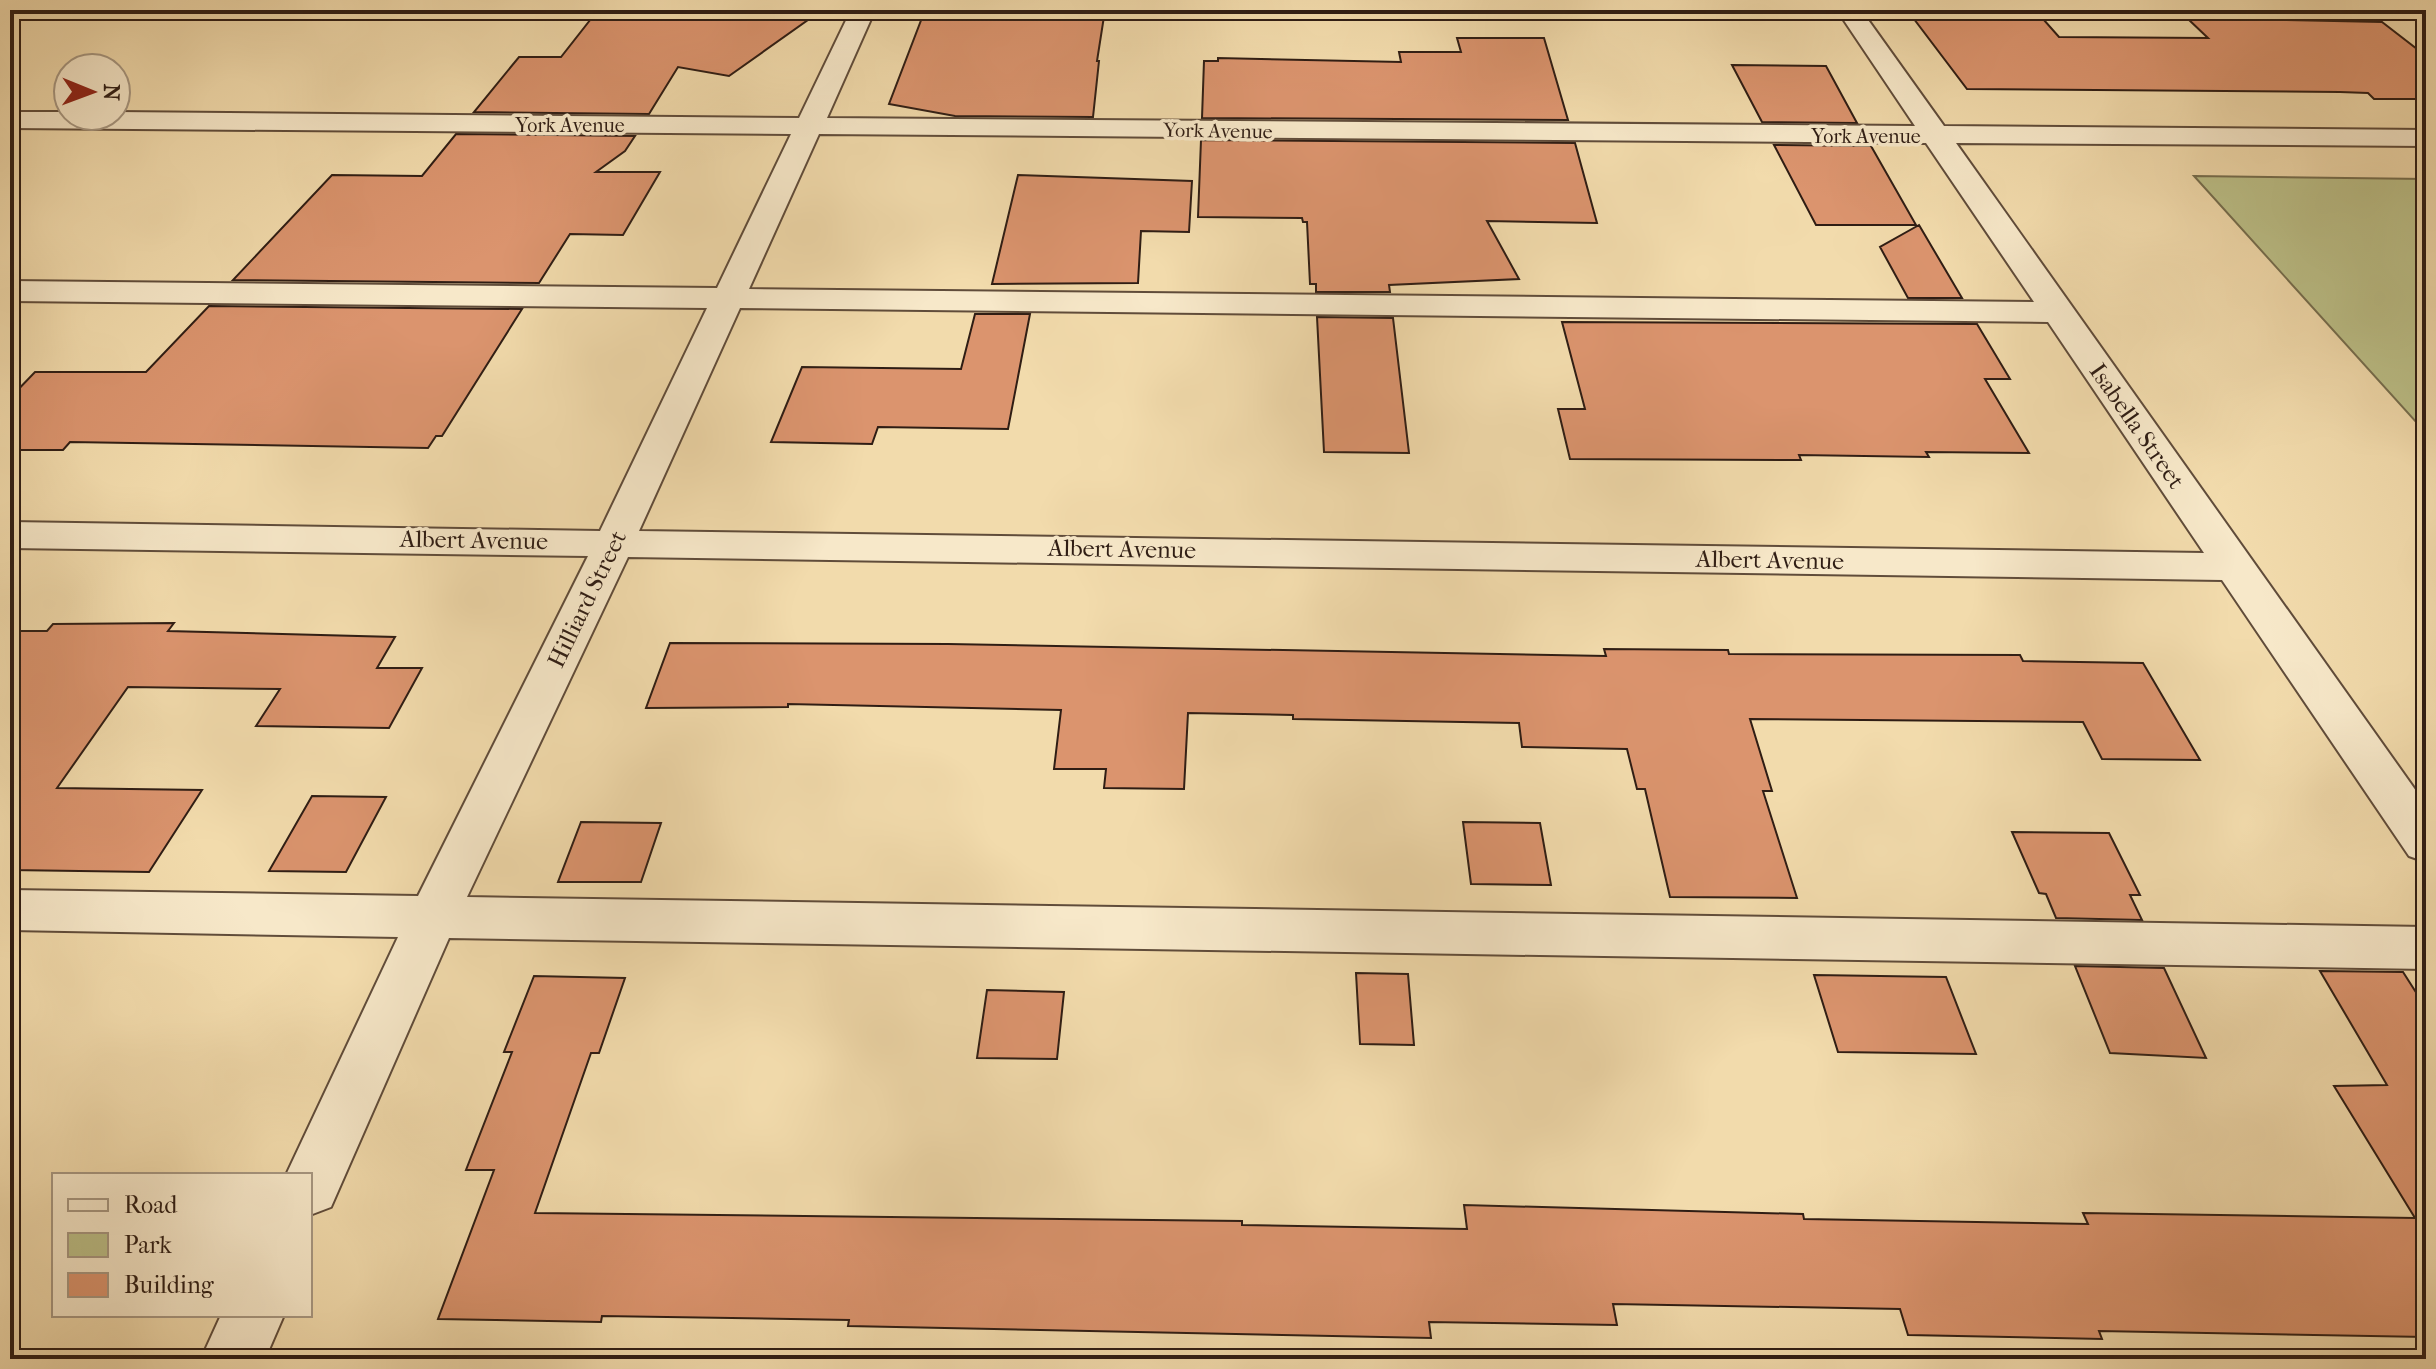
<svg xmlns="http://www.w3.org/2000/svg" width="2436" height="1369" font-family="'IM FELL French Canon',serif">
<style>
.green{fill:#bcc088;stroke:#766e4e;stroke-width:2}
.building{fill:#db946e;stroke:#2f1d14;stroke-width:2}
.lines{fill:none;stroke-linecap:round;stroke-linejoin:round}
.minor-casing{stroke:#604c3a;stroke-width:4}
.minor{fill:#f7e8c9;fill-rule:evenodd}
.labels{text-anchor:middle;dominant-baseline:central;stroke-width:7;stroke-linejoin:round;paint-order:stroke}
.far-street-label{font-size:20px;fill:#2f1d14;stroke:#f7e8c9}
.street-label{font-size:24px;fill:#2f1d14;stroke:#f7e8c9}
</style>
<rect width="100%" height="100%" fill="#f2dbac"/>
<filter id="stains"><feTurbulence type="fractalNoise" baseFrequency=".0025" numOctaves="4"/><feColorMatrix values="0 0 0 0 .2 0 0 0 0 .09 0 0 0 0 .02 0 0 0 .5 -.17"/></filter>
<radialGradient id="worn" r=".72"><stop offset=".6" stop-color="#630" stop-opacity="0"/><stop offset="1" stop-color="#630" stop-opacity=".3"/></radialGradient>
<!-- green -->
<path class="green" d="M2194,176l232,3v254z"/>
<!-- building -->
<path class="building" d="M598,10l77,1 147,-1 -93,66 -51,-9 -29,47 -175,-2 45,-55h42z
M925,10h180l-8,51h2l-6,56 -138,-1 -66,-12z
M2187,18l195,4 44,34v43h-52l-6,-6 -28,-1 -373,-3 -53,-70 130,1 15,17 149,1z
M1457,38h87l24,82 -366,-2 2,-57h14v-3l183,4 -2,-10h62z
M1732,65l94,1 31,57 -95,-1z
M456,134l179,2 -10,15 -29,21h64l-37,63 -53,-1 -31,49 -306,-3 99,-105 90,1z
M1201,140l374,3 22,80 -110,-2 32,58 -130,6 1,7h-74v-8h-6l-3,-62h-4l-1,-4 -104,-1z
M1774,145l97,1 45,79h-100z
M1018,175l174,6 -3,51 -48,-1 -3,52 -146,1z
M1919,225l43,73h-54l-28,-51z
M209,306l313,3 -80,127h-6l-8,12 -358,-6 -7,8h-53v-52l25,-26h111z
M975,314h55l-22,115 -130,-2 -6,17 -101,-2 31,-75 159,2z
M1317,317l76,1 16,135 -85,-1z
M1562,322l415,2 33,55h-25l44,74 -103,-1 3,5 -130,-2 2,5 -231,-1 -12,-50h27z
M174,623l-6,8 227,6 -18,31h45l-33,60 -133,-2 24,-37 -152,-2 -71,101 145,2 -53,82 -139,-2v-239h37l6,-7z
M670,643l278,1 658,12 -2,-7 124,1 1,4 291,1 3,6 120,2 57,97 -98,-1 -19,-37 -333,-3 22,72h-9l34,107 -127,-1 -25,-108h-8l-10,-40 -105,-2 -3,-24 -226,-4v-4l-105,-2 -4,76 -80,-1 2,-19h-52l7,-59 -273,-6v3l-142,1z
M312,796l74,1 -40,75 -77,-1z
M581,822l80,1 -20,59h-83z
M1463,822l77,1 11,62 -80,-1z
M2012,832l97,1 31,62h-10l12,25 -86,-2 -10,-24 -7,-1z
M2075,966l89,2 42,90 -96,-5z
M2320,971l83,1 23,36v329l-327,-6 3,8 -194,-4 -8,-26 -287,-5 4,21 -188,-3 2,16 -583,-12 1,-6 -247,-4 -1,6 -163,-3 56,-149h-28l46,-118h-8l30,-76 91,2 -26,75h-8l-56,160 707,8v4l225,4 -3,-24 339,9 1,5 284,5 -5,-11 332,5 -81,-132 53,-1z
M1356,973l52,1 6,71 -54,-1z
M1814,975l132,2 30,77 -138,-2z
M987,990l77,2 -7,67 -80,-1z"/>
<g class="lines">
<!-- minor casing -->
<g class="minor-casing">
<path id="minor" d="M851,10h24l-48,108 1088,8 -78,-116h24l83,116 482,4v16l-470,-3 470,662v57l-17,-6 -187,-276 -1594,-23 -161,340 1959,30v42l-1977,-31 -118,269 -21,8v-40h-24l112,-238 -388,-7v-40l408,6 170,-340 -578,-8v-26l590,9 107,-223 -697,-7v-20l707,7 74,-154 -781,-6v-16h58v4h48v-4l683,6zM819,134l1107,9 108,159 -1285,-13zM740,308l1308,14 156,231 -1565,-22z
M2179,10h247v9l-235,-2z
M221,1315h63l-19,44h-64z"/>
</g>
<!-- minor -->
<use href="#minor" class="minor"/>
</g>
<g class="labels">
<!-- far-street labels -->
<g class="far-street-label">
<text x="570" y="125">York Avenue</text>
<text transform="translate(1218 131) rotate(1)">York Avenue</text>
<text x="1866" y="136">York Avenue</text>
</g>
<!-- street labels -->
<g class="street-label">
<text transform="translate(2137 426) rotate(55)">Isabella Street</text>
<text transform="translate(474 540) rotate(1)">Albert Avenue</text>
<text transform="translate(1122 549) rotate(1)">Albert Avenue</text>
<text transform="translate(1770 560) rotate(1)">Albert Avenue</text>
<text transform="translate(587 599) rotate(-64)">Hilliard Street</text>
</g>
</g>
<!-- margin -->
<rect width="2436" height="1369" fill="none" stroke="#f2dbac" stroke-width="40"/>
<rect x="12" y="12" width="2412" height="1345" fill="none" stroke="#2f1d14" stroke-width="4"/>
<rect x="20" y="20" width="2396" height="1329" fill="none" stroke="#2f1d14" stroke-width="2"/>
<!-- legend -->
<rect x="52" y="1173" width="260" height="144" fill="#f7e8c9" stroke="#a79781" stroke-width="2"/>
<rect x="68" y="1199" width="40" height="12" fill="#f7e8c9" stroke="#a79781" stroke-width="2"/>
<text x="124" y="1213" font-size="24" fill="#2f1d14">Road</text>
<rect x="68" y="1233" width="40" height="24" fill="#bcc088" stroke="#a79781" stroke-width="2"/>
<text x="124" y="1253" font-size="24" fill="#2f1d14">Park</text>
<rect x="68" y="1273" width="40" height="24" fill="#db946e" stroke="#a79781" stroke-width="2"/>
<text x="124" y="1293" font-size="24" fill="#2f1d14">Building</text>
<!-- north arrow -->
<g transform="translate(92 92) rotate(91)"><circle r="38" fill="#f7e8c9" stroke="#a79781" stroke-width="2"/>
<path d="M0-6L14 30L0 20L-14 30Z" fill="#8f2418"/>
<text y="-12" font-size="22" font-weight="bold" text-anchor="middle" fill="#2f1d14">N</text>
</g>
<rect width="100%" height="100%" filter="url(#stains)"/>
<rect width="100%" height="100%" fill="url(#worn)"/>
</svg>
